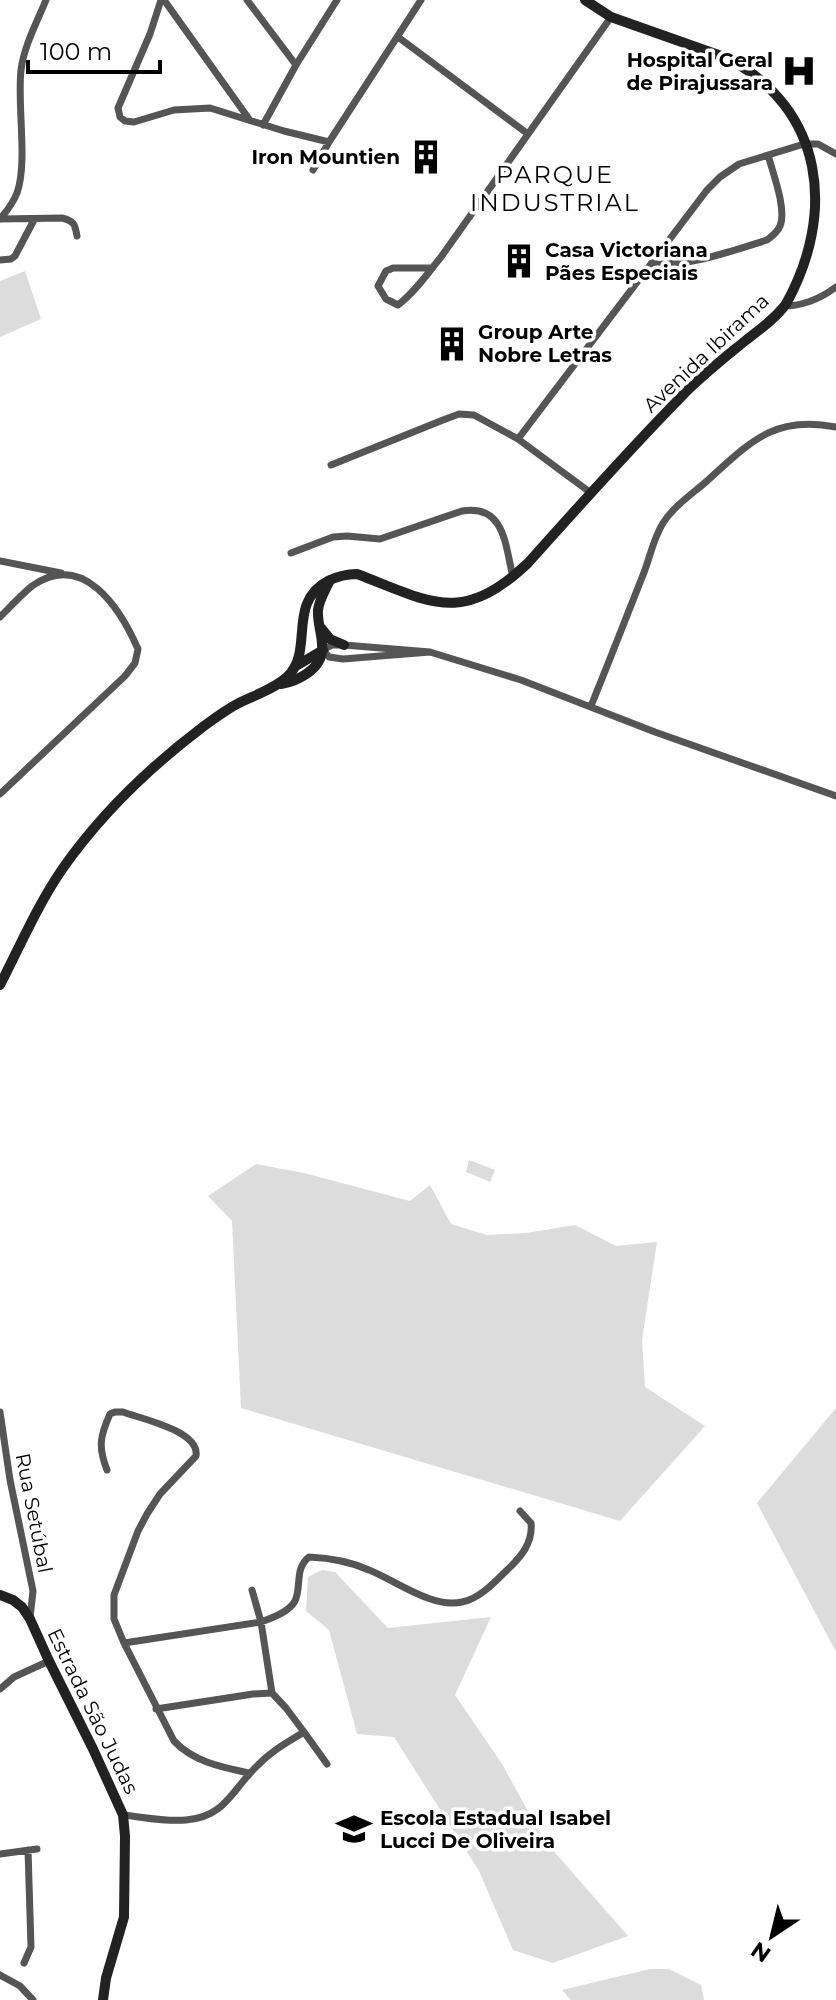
<svg xmlns="http://www.w3.org/2000/svg" width="836" height="2000" font-family="Montserrat,sans-serif">
<style>
.green{fill:#dcdcdc}
.lines{fill:none;stroke-linecap:round;stroke-linejoin:round}
.street{stroke:#555;stroke-width:7}
.secondary{stroke:#222;stroke-width:10}
.labels{text-anchor:middle;dominant-baseline:central;stroke-width:7;stroke-linejoin:round;paint-order:stroke}
.poi-label{font-size:20px;font-weight:bold;fill:#000;stroke:#fff;text-anchor:start}
.street-label{font-size:20px;fill:#000;stroke:#fff}
.quarter-label{font-size:24px;letter-spacing:2px;fill:#000;stroke:#fff}
</style>
<rect width="100%" height="100%" fill="#fff"/>
<!-- green -->
<path class="green" d="M25,271l16,48 -41,18v-56z
M469,1160l26,10 -5,12 -24,-10z
M256,1164l48,9 106,28 20,-16 21,39 36,11 39,-2 49,-8 41,21 41,-4 -15,98 3,47 60,39 -85,95 -379,-113 -9,-187 -24,-25z
M836,1408v244l-79,-149z
M322,1570l13,2 53,56 103,-11 -36,78 47,69 42,76 84,96 -75,27 -40,-13 -34,-79 -85,-134 -37,-3 -28,-104 -23,-19 2,-34z
M650,1969h19l32,16 3,15h-133l-9,-10z"/>
<g class="lines">
<!-- street -->
<path class="street" d="M161,0l-11,34 -32,74 2,9 5,4 9,1 40,-12 36,-2 74,23 45,11
M164,0l85,119
M247,0l49,65
M398,37l130,97
M263,125l33,-60 41,-65
M313,170l16,-28 92,-142
M0,219c7,-8 13,-16 17,-26 11,-31 0,-87 4,-123 3,-24 16,-48 25,-70
M0,219l62,-1c12,3 13,6 15,18
M0,260l11,-1 4,-3 19,-36
M651,264c40,2 78,-12 116,-24 5,-4 10,-7 13,-14 7,-16 -7,-53 -12,-71
M432,268h-39l-7,3 -8,15 8,13 12,6c17,-13 30,-32 43,-48l170,-240
M784,306c20,0 36,-7 52,-19
M518,439l189,-249 13,-13 19,-13 65,-20h14l18,10
M331,465l112,-45 16,-6 15,1 44,24 73,54
M291,553l42,-16 14,-1 33,3 82,-28c43,-7 43,34 51,66
M0,561l61,12
M0,617c10,-10 21,-22 32,-31 51,-36 88,22 106,63l-3,14 -10,13 -125,118
M430,652l-87,7 -14,-2 -6,-7 9,-5h12l86,7 91,28 134,52 181,64
M591,706c18,-44 35,-88 52,-131 7,-17 10,-36 20,-52 11,-17 29,-29 44,-42 43,-39 67,-66 129,-54
M0,1412l10,68 23,111 -3,27
M107,1470c-9,-23 -7,-34 3,-56l5,-2h8c19,7 77,19 73,44l-36,38 -13,20 -9,17 -24,64v24l10,24 50,98c20,21 47,26 75,32
M124,1643l137,-21c11,-4 28,-10 34,-21 7,-15 -1,-32 14,-44 22,1 40,4 60,13 26,10 63,39 93,32 17,-3 33,-20 45,-32 14,-13 26,-27 24,-47l-11,-12
M0,1689l14,-12 35,-16
M156,1709l97,-15 19,-1
M304,1732l23,32
M123,1815c20,2 42,7 63,5 40,-3 46,-31 72,-55 13,-14 30,-23 46,-33l-18,-24 -14,-15 -11,-71 -9,-32
M0,1854l37,-5
M24,1963l7,-16 -3,-97
M0,1975l20,11 13,14"/>
<!-- secondary -->
<path class="secondary" d="M321,628l9,11 14,6
M296,666l27,-16
M281,684c17,-3 41,-15 41,-35 1,-13 -5,-26 -4,-39 1,-10 8,-21 12,-30
M0,985c20,-39 38,-81 63,-117 38,-54 88,-102 141,-142 11,-8 23,-17 35,-23 16,-8 35,-14 48,-26 28,-26 -1,-74 41,-96 10,-5 18,-7 29,-7 74,28 104,52 171,-11 50,-56 100,-112 153,-166 19,-20 42,-38 64,-56 14,-11 30,-22 41,-37 50,-90 39,-195 -59,-246l-116,-41 -26,-17
M0,1595l13,5 9,7 8,12 19,42 44,88 30,66 2,21 -1,81 -18,61 -3,22"/>
</g>
<!-- icons -->
<defs>
<g id="hospital-bare" transform="scale(2.76)"><path d="M-5-5h3v3.5h4V-5h3V5h-3V1.5h-4V5h-3Z" fill="#000" stroke="#fff" stroke-width="2.5" paint-order="stroke"/></g>
<g id="building-bare" transform="scale(2.76)"><path d="M-4-6H4V6H1V3H-1V6H-4ZM-2.5-4.3h1.7v1.8h-1.7ZM.8-4.3h1.7v1.8H.8ZM-2.5-1h1.7V.8h-1.7ZM.8-1h1.7V.8H.8Z" fill="#000" stroke="#fff" stroke-width="2.5" paint-order="stroke"/></g>
<g id="school-bare" transform="scale(2.76)"><path d="M0-5L7-2L0 1L-7-2ZM-4 1L0 2.5L4 1V4Q0 6-4 4Z" fill="#000" stroke="#fff" stroke-width="2.5" paint-order="stroke"/></g>
</defs>
<g fill-rule="evenodd">
<use href="#hospital-bare" x="799" y="71"/>
<use href="#building-bare" x="426" y="157"/>
<use href="#building-bare" x="519" y="261"/>
<use href="#building-bare" x="452" y="344"/>
<use href="#school-bare" x="354" y="1829"/>
</g>
<g class="labels">
<!-- poi labels -->
<g class="poi-label">
<text x="773" y="60" text-anchor="end">Hospital Geral<tspan x="773" dy="23">de Pirajussara</tspan></text>
<text x="400" y="157" text-anchor="end">Iron Mountien</text>
<text x="545" y="250">Casa Victoriana<tspan x="545" dy="23">Pães Especiais</tspan></text>
<text x="478" y="332">Group Arte<tspan x="478" dy="23">Nobre Letras</tspan></text>
<text x="380" y="1818">Escola Estadual Isabel<tspan x="380" dy="23">Lucci De Oliveira</tspan></text>
</g>
<!-- street labels -->
<g class="street-label">
<text transform="translate(706 353) rotate(-43)">Avenida Ibirama</text>
<text transform="translate(34 1513) rotate(79)">Rua Setúbal</text>
<text transform="translate(93 1711) rotate(64)">Estrada São Judas</text>
</g>
<!-- quarter labels -->
<g class="quarter-label">
<text x="555" y="174">PARQUE<tspan x="555" dy="28">INDUSTRIAL</tspan></text>
</g>
</g>
<!-- north arrow -->
<g transform="translate(772 1936) rotate(215)" stroke="#ffffff" stroke-width="6" paint-order="stroke">
<path d="M0-6L14 30L0 20L-14 30Z" fill="#000000"/>
<text y="-12" font-size="22" font-weight="bold" text-anchor="middle" fill="#000000">N</text>
</g>
<!-- scale -->
<path d="M28 60v12h132v-12" fill="none" stroke="#000000" stroke-width="4"/>
<text x="40" y="60" font-size="24" fill="#000000" stroke="#ffffff" stroke-width="6" paint-order="stroke">100 m</text>
</svg>
